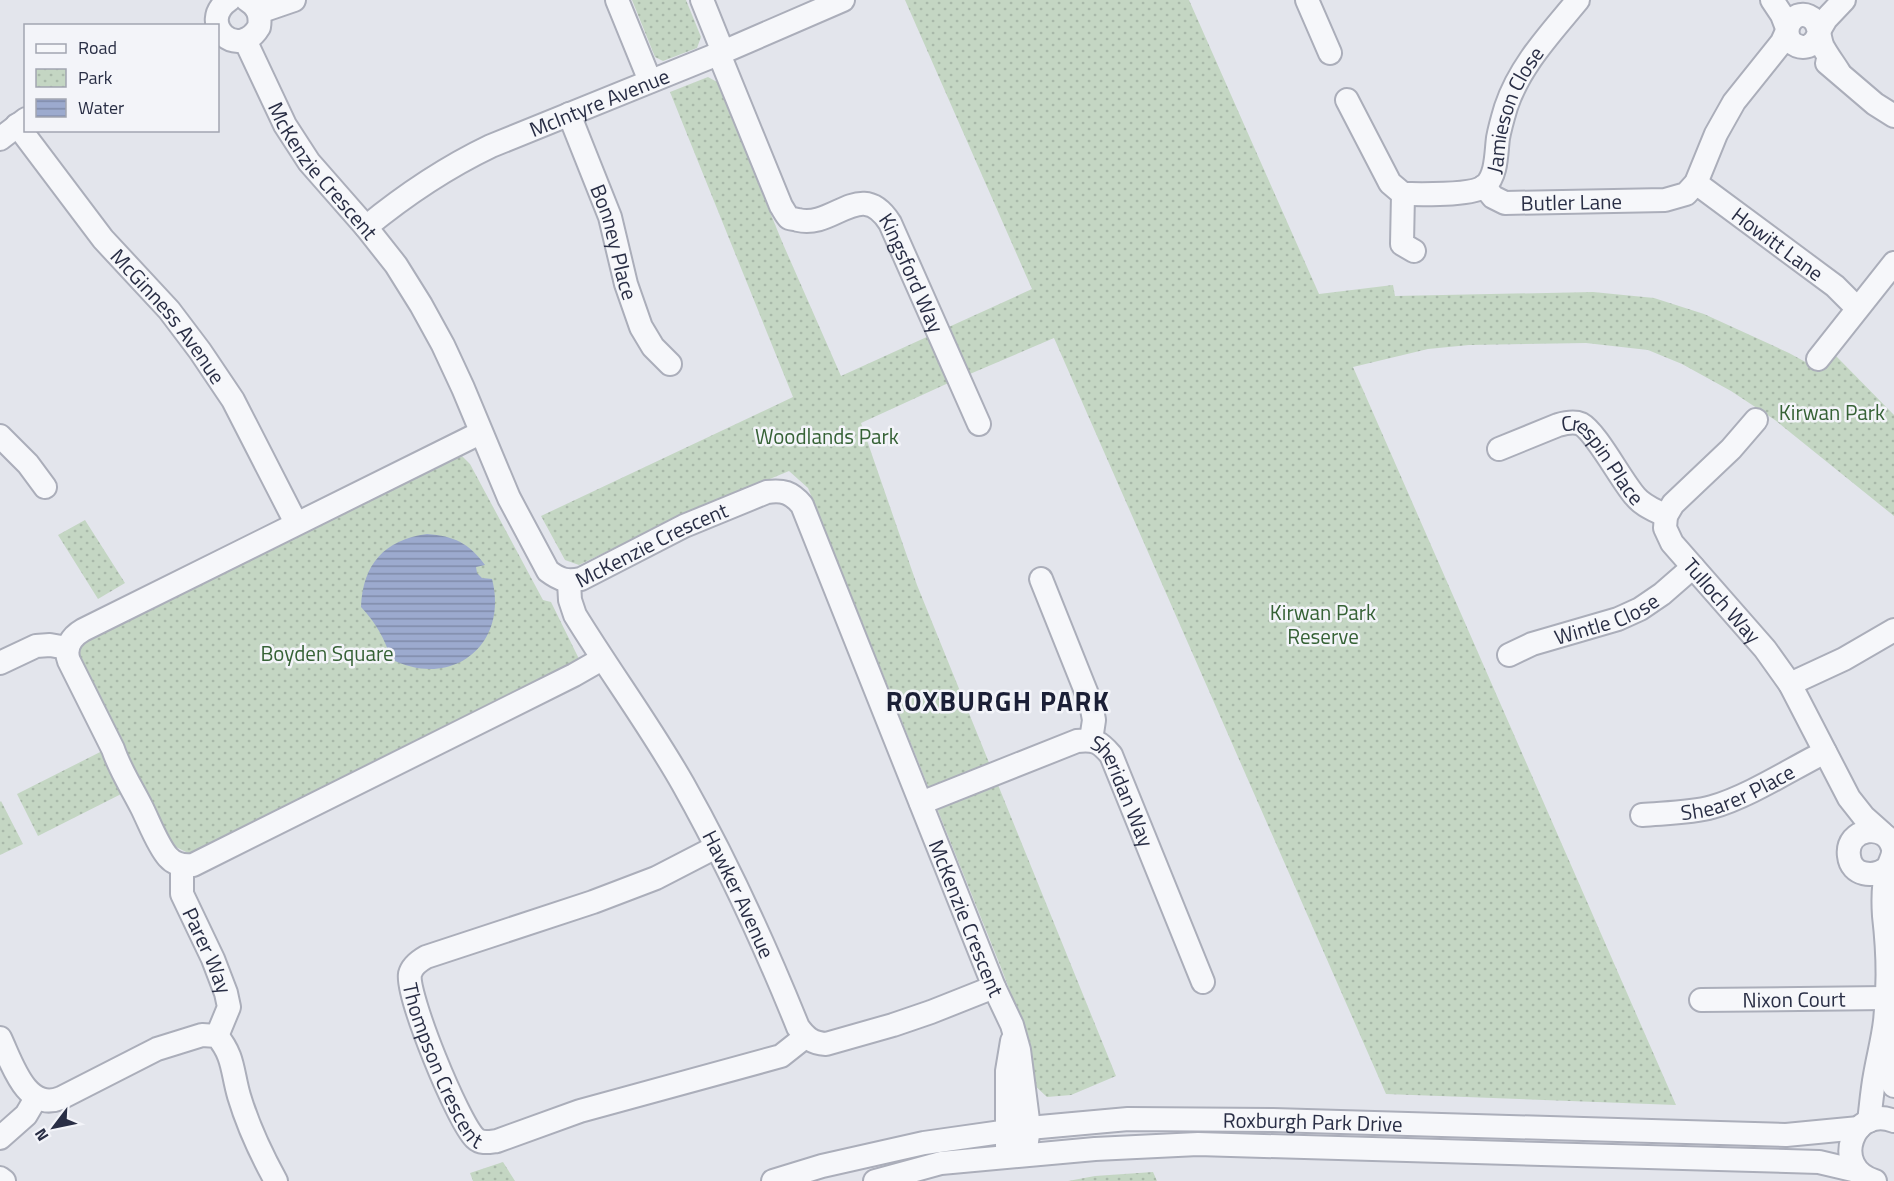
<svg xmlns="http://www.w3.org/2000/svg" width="1894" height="1181" font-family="'Titillium Web',sans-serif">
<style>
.park{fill:url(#park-dots)}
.water{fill:url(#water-rules)}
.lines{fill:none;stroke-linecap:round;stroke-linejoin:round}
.minor-casing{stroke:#abaeba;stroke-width:26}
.minor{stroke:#f6f7fa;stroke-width:22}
.labels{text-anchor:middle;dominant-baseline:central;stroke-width:5;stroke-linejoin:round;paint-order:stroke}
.street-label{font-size:21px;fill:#292e45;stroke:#f3f4f9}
.park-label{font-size:21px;fill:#366236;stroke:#f3f4f9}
.district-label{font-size:27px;font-weight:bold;letter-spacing:1.5px;fill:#1b1f36;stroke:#f3f4f9}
</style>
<defs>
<pattern id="park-dots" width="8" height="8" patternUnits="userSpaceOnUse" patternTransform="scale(1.5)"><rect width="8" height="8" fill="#c4d6c3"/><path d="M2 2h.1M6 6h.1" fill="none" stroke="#a8b8a9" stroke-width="1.8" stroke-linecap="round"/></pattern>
<pattern id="water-rules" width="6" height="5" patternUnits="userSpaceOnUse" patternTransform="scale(1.5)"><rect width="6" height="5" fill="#9caace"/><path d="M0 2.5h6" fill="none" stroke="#7f8ba9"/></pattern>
</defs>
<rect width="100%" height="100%" fill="#e3e5ec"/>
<!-- park -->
<path class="park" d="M632,0h54l15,37 -4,11 -34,13 -8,-4z
M905,0h284l130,294 74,-9 2,11 198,-4 61,6 50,16 85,39 33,18 14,-15 58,59v101l-119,-96 -44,-29 -49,-27 -34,-14 -62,-7 -117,2 -41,4 -75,18 323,738 -290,-11 -332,-756 -110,47 -83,38 56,162 199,491 -45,19 -24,2 -14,-13 -5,-45 -28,-74 -192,-477 -19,-17 -115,48 -95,46 -14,-5 -24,-44 252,-119 -123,-305 38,-15 9,5 66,162 58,132 191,-87z
M459,453l11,11 73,136 8,2 29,59 -388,194 -20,-10 -31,-61 -103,52 -21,-42 103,-52 -41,-83 -2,-11 7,-8z
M85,520l40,63 -27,16 -40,-64z
M1,801l22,43 -23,11v-53z
M503,1162l12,19h-42l-3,-8z
M1153,1172l4,9h-89l27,-5z"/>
<!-- water -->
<path class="water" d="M427,534c27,2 42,9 58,31l-9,2 1,6 5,5 10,1c17,66 -40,111 -101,80 -6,-20 -15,-36 -30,-52 2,-43 23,-67 66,-73z"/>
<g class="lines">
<!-- minor casing -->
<g class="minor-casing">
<g id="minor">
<path d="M229,0c-33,23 9,62 30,27 2,-12 -1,-20 -12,-27"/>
<path d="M617,0l33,81"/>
<path d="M702,0l21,52"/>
<path d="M1307,0l23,53"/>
<path d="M1772,0l10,15 5,13"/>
<path d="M259,12l35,-12"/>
<path d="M1819,31l7,-12 18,-19"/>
<path d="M1818,35c-5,13 -17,16 -28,6 -9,-18 10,-35 24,-21 6,7 5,19 9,27 5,9 11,17 16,25"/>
<path id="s1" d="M245,40l40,85 24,37 57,65 30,38 25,40 22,40 20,43 46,110 39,73c12,9 19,11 33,8l103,-53 83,-34c16,-2 24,0 35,13l192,482 18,38 7,25 10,78 -4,27"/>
<path id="s2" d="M719,54l62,152c2,3 5,9 8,12 3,1 6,1 9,2 36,9 63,-43 92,3l89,201"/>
<path d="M1827,63l48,41 19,12"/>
<path d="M1347,100l43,83 13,11 -1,50 12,7"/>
<path id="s3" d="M569,114l41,103 16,67 15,43 12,20 17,17"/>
<path id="s4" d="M17,125l86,114 66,71 31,41 33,49 63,123"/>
<path d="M0,139l26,-20"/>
<path id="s5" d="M1696,183l139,103 22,22"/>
<path id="s6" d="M1484,186l9,11 12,6 160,-3 21,-6 10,-11 20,-49 18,-32 48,-60 5,-11"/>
<path id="s7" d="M1403,194c18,0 69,2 82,-8 12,-11 11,-33 13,-48 2,-11 5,-21 8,-31 14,-42 45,-74 72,-107"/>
<path id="s8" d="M366,227c39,-32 79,-59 125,-81l232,-94 120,-52"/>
<path d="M1818,359l76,-96"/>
<path id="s9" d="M1756,420l-25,29 -58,55 -7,12 -1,12 7,15 93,106 25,35 59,114 15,19 18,16"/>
<path d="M480,433l-397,197c-12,7 -19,18 -14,31l44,88c7,21 19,39 29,59 7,14 16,38 26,49 7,8 16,9 25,8l381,-190 28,-16"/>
<path d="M0,436l28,28 17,23"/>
<path id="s10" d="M1499,449l59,-24c7,-2 16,-4 23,-1 15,8 40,56 54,72 8,10 20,14 31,20"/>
<path d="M1041,579l50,125 3,16 -3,20"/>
<path id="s11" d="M569,582l1,18 5,15c35,57 75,111 108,169 44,78 81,159 115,243 8,11 14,16 28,17l67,-19 38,-13 63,-25"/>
<path id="s12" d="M1509,655l23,-11 86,-25 22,-10 22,-15 31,-27"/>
<path d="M0,663l36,-17 14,-1 17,3"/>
<path d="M1790,684l54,-25 50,-29"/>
<path id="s13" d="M921,803l156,-62c18,-2 23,1 34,14l92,227"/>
<path id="s14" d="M1642,815c22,-2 49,-2 70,-8 36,-10 79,-38 113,-55"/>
<path id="s15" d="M716,847l-60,31 -63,24 -167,55c-7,4 -14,9 -16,17 -4,21 48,148 65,164 6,6 14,4 22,3l83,-30 201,-55 24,-19"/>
<path id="s16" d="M182,866v28l31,65 13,34 3,14 -12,29"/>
<path id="s17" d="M1701,1000l185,-2"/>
<path d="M0,1038c12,25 26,74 61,60l96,-49 45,-14 15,1c17,20 15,36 22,60 9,30 22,58 37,85"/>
<path d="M1888,1041l6,45"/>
<path d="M1869,1121c2,-15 3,-30 6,-46 3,-18 8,-36 10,-54 4,-35 3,-71 -1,-105 -1,-15 -1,-32 3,-46 2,-8 7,-13 6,-21 -6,-28 -48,-21 -44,7 2,20 25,22 38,12"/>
<path d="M0,1138l26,-23 10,-17"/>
<path d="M1007,1146v-75l5,-30"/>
<path d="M0,1178l4,3"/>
<path id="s18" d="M773,1181l49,-15 102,-23 105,-15 99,-9 145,1 513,15 73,-7"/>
<path d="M875,1181l66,-18 154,-14 103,-5 621,18 38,9"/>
<path d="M1875,1181c-45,-13 -22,-77 19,-60"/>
</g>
</g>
<!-- minor -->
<use href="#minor" class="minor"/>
</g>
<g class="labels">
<!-- street labels -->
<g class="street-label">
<text stroke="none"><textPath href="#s8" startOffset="266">McIntyre Avenue</textPath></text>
<text stroke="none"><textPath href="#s7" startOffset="166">Jamieson Close</textPath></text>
<text stroke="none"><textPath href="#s1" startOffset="153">McKenzie Crescent</textPath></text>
<text stroke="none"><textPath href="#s6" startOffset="94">Butler Lane</textPath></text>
<text stroke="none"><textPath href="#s3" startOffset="136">Bonney Place</textPath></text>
<text stroke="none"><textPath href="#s5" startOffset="102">Howitt Lane</textPath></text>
<text stroke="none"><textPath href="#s2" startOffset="345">Kingsford Way</textPath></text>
<text stroke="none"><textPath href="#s4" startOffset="244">McGinness Avenue</textPath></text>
<text stroke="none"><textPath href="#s10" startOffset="126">Crespin Place</textPath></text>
<text stroke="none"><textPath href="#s1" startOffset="729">McKenzie Crescent</textPath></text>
<text stroke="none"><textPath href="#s9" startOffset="237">Tulloch Way</textPath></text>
<text stroke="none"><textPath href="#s12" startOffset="104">Wintle Close</textPath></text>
<text stroke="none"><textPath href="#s14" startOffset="99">Shearer Place</textPath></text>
<text stroke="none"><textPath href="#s13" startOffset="244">Sheridan Way</textPath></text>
<text stroke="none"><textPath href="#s11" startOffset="358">Hawker Avenue</textPath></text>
<text stroke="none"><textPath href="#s1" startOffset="1340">McKenzie Crescent</textPath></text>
<text stroke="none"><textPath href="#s16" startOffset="90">Parer Way</textPath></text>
<text stroke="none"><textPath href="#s17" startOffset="93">Nixon Court</textPath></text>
<text stroke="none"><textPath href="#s15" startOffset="432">Thompson Crescent</textPath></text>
<text stroke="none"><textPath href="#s18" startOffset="546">Roxburgh Park Drive</textPath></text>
</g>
<!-- park labels -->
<g class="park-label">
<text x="1832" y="412">Kirwan Park</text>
<text x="827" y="436">Woodlands Park</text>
<text x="1323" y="612">Kirwan Park<tspan x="1323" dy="24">Reserve</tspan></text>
<text x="327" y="653">Boyden Square</text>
</g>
<!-- district labels -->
<g class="district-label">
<text x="998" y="700">ROXBURGH PARK</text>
</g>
</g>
<!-- legend -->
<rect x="24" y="24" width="195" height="108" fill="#f3f4f9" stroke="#a2a5b1" stroke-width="1.5"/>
<rect x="36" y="44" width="30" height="9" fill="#f6f7fa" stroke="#a2a5b1" stroke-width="1.5"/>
<text x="78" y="54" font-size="18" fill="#292e45">Road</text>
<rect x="36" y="69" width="30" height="18" fill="url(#park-dots)" stroke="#a2a5b1" stroke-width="1.5"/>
<text x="78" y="84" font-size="18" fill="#292e45">Park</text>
<rect x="36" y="99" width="30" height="18" fill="url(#water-rules)" stroke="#a2a5b1" stroke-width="1.5"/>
<text x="78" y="114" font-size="18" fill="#292e45">Water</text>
<!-- north arrow -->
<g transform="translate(54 1127) rotate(238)" stroke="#f3f4f9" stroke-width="4.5" paint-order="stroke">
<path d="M0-4.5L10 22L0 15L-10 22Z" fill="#292e45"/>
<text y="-9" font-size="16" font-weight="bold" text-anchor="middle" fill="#292e45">N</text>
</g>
</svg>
